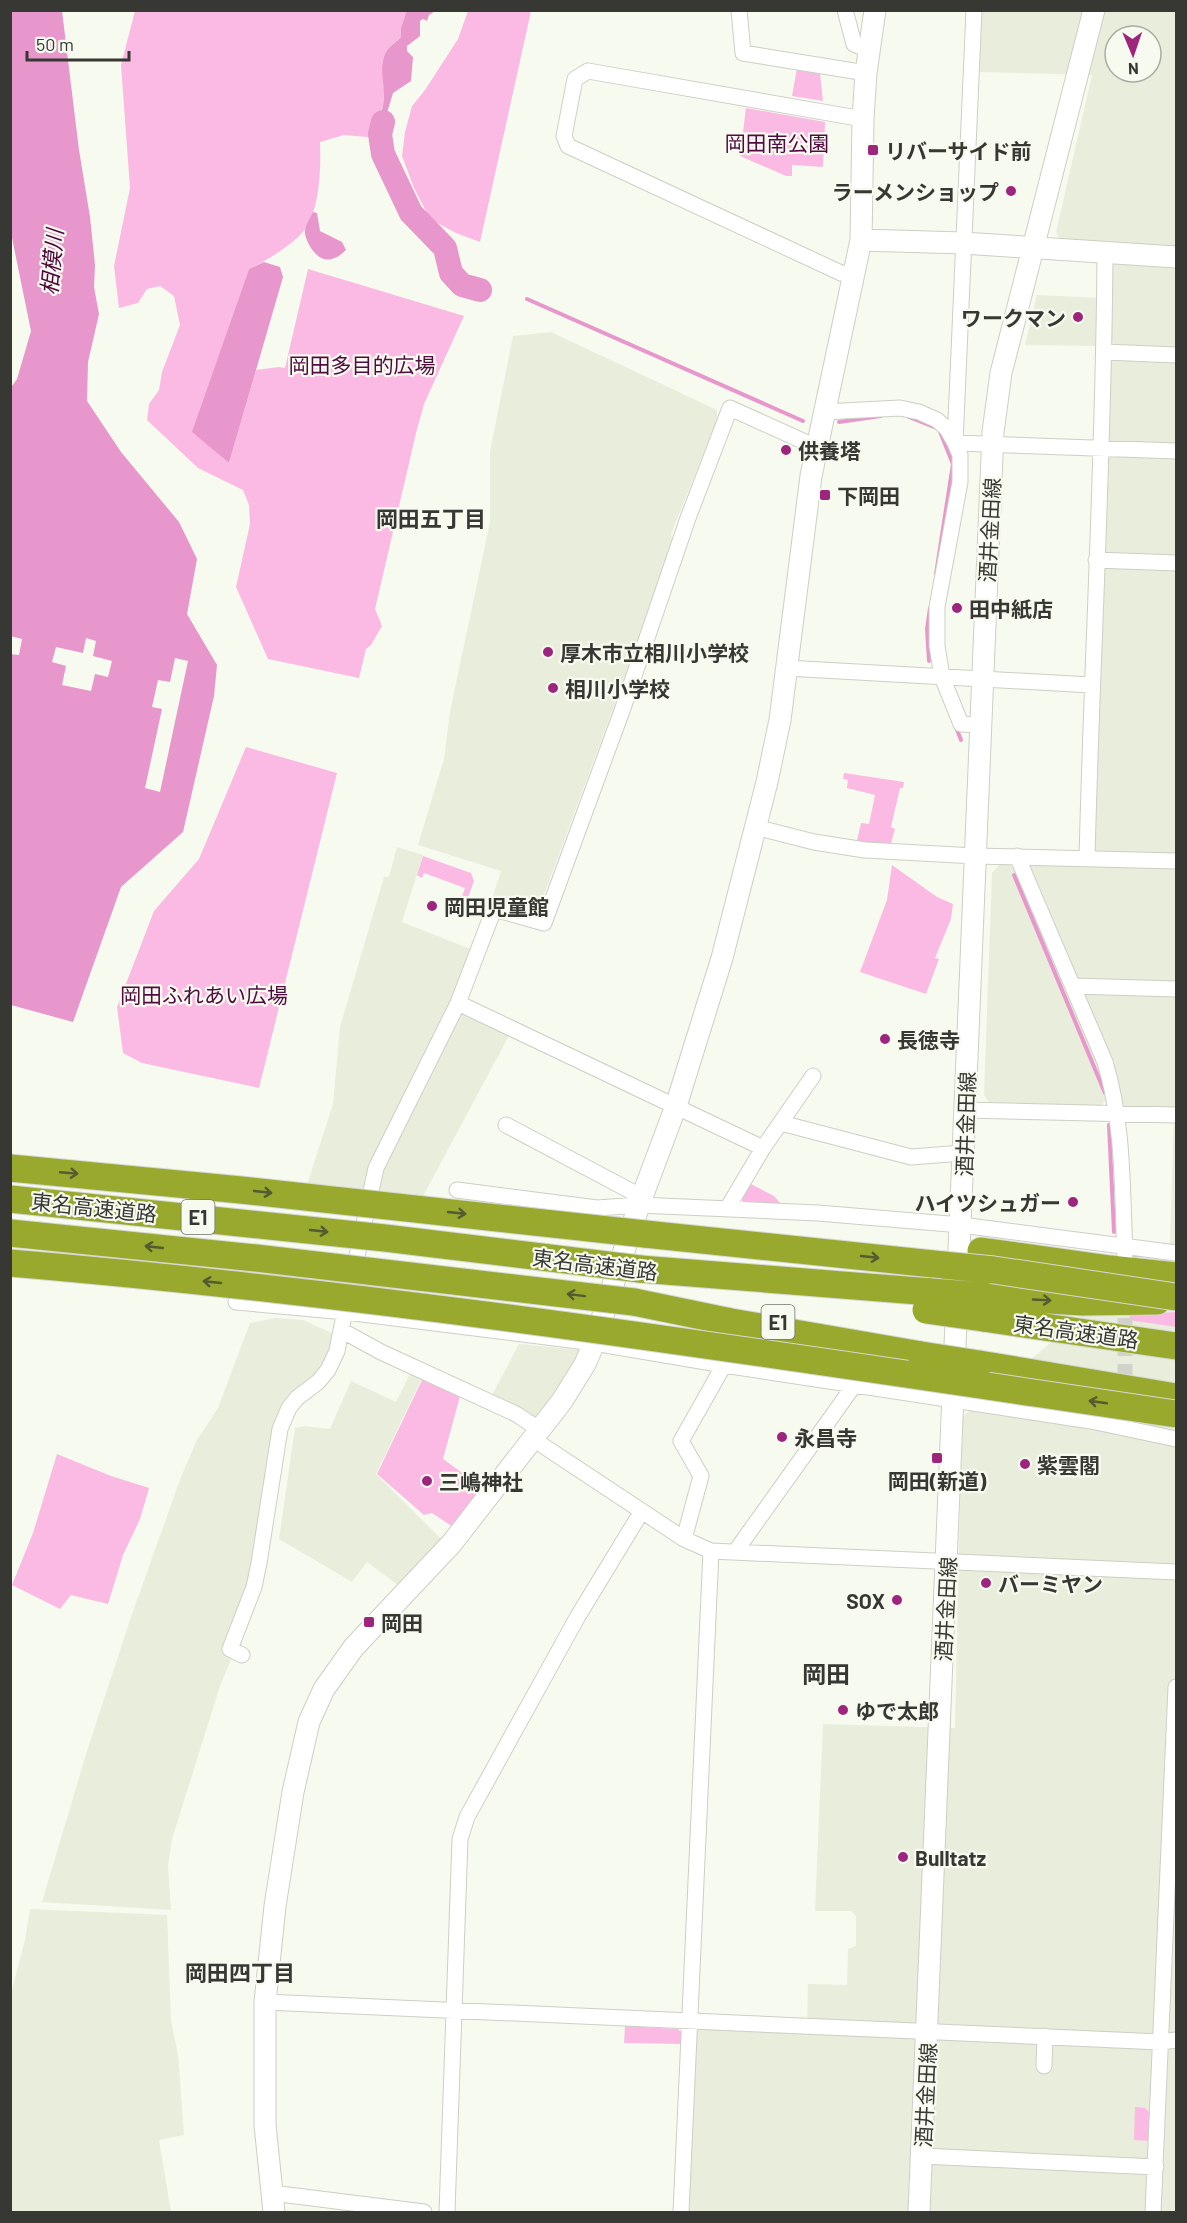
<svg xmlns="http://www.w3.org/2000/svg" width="1187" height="2223" font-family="Barlow,'Noto Sans JP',sans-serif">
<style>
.built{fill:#e9eddc;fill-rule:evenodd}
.green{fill:#fbbae3}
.water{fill:#e797cb;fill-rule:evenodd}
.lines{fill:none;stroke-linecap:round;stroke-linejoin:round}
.stream{stroke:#e797cb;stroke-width:4}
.river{stroke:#e797cb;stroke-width:24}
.street-tunnel{stroke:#d1d3ca;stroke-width:15;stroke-dasharray:15 8;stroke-linecap:butt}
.street-casing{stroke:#cccfc4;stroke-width:17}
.secondary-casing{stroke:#cccfc4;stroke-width:23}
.highway-casing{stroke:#d7d7d6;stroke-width:29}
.street{stroke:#fff;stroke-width:15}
.secondary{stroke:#fff;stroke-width:21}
.highway{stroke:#98a92d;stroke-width:27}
.highway-bridge-casing{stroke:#d7d7d6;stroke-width:29;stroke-linecap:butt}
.highway-bridge{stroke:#98a92d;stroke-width:27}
.oneway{stroke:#545a32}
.poi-dot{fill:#9d257e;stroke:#f7faef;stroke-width:2}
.labels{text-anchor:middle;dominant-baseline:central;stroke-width:4.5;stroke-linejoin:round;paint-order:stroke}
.shield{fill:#f7faef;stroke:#71726c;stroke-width:1.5}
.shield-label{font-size:20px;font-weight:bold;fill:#373834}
.park-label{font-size:21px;fill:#510b40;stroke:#f7faef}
.poi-label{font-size:21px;font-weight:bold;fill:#373834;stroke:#f7faef;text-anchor:start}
.street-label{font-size:21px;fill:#373834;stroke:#f7faef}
.water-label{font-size:22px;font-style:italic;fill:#4f083d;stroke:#f7faef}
.neighbourhood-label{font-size:22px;font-weight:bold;fill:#373834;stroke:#f7faef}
.quarter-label{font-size:24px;font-weight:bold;fill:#373834;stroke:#f7faef}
</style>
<rect width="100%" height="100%" fill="#f7faef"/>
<!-- built -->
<path class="built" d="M979,11h197v2201h-488l8,-188 111,3 1,-43 39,1 1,-36 8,-3v-30l-5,-5h-36l8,-187 132,4 7,-311 208,-174 4,-134 -50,-2 -7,-32 -90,-212 66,1 19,-616 -51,-6 -5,-10 36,-157 -114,-3zM1115,36h36v36h-36z
M1037,295l64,3 -1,48 -75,-1z
M551,332l166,78v10l-46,114 1,7 -16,52 -115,310 -10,6 -38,-13 8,-25 -83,-26 26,-86 6,-47 40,-190v-70l23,-116z
M397,847l26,8 -21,67 71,28 -19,53 57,29 -89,166 -114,-13v-3l25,-78 7,-77 44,-150h5z
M1000,864h8l12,7 79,192 9,36 -8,7 -111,-4 -5,-7 8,-222z
M275,1318l28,2 31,14 -12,35 -26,22 -46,192 -28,69 10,5 -12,29 -48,153 -4,27 3,44 -129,-8 45,-151 44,-134 50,-140 16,-37 21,-32 32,-85z
M519,1344l61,6 3,4 -43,67 -48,-26z
M411,1372l11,6 -46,96 69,69 -43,45 -35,-26 -15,20 -73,-43 16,-111 9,-2 26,3 21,-48 45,21z
M30,1909l137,6 4,106 7,33 6,81 -25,5 12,72h-160v-218l14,-54z"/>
<!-- green -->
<path class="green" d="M135,11h272l-6,17v9c-28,22 -16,31 -17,59 -1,15 -6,25 -5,42l-35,-3 -24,7c1,25 0,66 -15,87 -8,13 -42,34 -56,40l-56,163 36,31 27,-93 23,-3 6,1 23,-99 156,47 -40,88 -8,29 -41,176 7,17 -11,19 -5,4 -7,29 -91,-19 -32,-72 14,-63 -1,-19 -6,-15 -45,-22 -51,-48 2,-16 10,-14 3,-18 18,-47 -6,-29 -14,-10 -13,3 -9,14 -19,5 -5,-42 16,-78 -9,-123z
M468,11h63l-51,231 -24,-9 -26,-14 -16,-31 -12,-32 3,-24 7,-26 13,-16 33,-51z
M797,68l23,5 3,28 -31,-5z
M746,108l79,14 -2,45 -31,-2v11h-6l-46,-20z
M246,747l91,26 -78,315 -117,-25 -19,-10 -6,-46 37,-96 45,-52z
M844,773l60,9 -1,6h-3l-9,39 4,2 -5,18 -34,-2 5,-22 8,1 6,-29 -28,-7 1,-8 -5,-1z
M423,856l48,17 3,8 -8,22 -6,-1 5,-14 -41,-15 -2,5 -5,-3z
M892,865l45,32 16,7 -2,15 -16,39 4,1 -13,35 -66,-22 27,-72z
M749,1183l25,13 7,8 -38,-2 -3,-5z
M1176,1312v15l-47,-7 1,-5z
M423,1378l37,18 -17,63 43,31 -30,39 -24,-16 -8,2 -47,-41z
M57,1454l54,22 38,12 -9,31 -17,36 -15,49 -37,-9 -11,14 -48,-24 21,-52z
M625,2026l53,3 5,5v10l-59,-1z
M1135,2107l10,1 6,6 -1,27 -16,-1z"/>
<!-- water -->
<path class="water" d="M11,10l51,1 17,139 11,67 5,48 -1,22 5,27 -11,48 -1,39 34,51 58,70 18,37 -10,55 30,51 -3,31 -31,136 -62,55 -48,135 -62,-17 -1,-351 9,1 3,-16 -12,-3v-247l7,-10 14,-48 -20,-98zM86,638l10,3 -3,15 19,5 -4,16 -13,-3 -4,17 -29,-6 4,-19 -14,-4 4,-15 27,6zM175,658l13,3 -28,131 -15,-4 17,-79 -10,-2 6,-27 12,2z
M407,10l28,1 -6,4 -2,6 -4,-2 -3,2v15l-13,10v5l6,6 -2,24 -18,12 -12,40c4,6 9,14 6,21h-4c-12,-17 1,-40 1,-59 0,-14 -5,-27 1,-41 4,-8 10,-11 16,-17v-9z
M313,212l4,1 3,18 22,11 4,8c-13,13 -25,13 -35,-2 -3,-5 -7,-13 -6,-18 1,-6 6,-13 8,-18z
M264,262l16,5 3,10 -54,186 -37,-31 57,-163z"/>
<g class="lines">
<!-- stream -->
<path class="stream" d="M527,299l276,122
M909,417l30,12 14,35 -17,110
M839,422l42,-6
M929,661l-2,-32 3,-21
M956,727l5,13
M1014,875l91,218
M1109,1125l5,107"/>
<!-- river -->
<path class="river" d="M383,122l-3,12 3,20 28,59 34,35 6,25 11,12 18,5"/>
<!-- street-tunnel -->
<path class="street-tunnel" d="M1125,1295v99"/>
<!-- street casing -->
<g class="street-casing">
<path id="street" d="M739,10l4,43 123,20
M845,10l9,34 15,6
M974,10l-19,433 221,8
M854,275l-13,-2 -273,-127 -4,-10 11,-57 13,-8 275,48
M1105,352l71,3
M823,412l77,-4 19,4 18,8 10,9 8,14 5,12v27l-23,125v39l5,31 19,47 20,1
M1096,560l80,3
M786,668l305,17
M755,827l59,15 51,8 110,6 201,5
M1017,856l88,206c19,62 17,129 20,193
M1087,858c5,-202 17,-404 18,-606
M1073,986l103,3
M458,1003l305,145
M965,1110l211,5
M781,1123l130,34 52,-4
M506,1125l136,72
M457,1190l140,18 42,-3 179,8 143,12 215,28
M727,1209l36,-61 50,-72
M236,1302l110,10 248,31 130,22 367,56 85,18
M540,1430l-24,-16 -135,-62 -40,-22 35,-162 82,-165 36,-94 50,14 79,-215 65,-190 42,-110 86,39
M533,1439l151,100 27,12 465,21
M684,1539l17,-63 -20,-35 43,-76
M735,1552l120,-168
M242,1655l-12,-6 24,-62 5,-24 21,-134 9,-21 8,-10 21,-16 10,-12 9,-19 4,-21
M265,2002l896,40 15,-2
M1044,2066l1,-30
M922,2156l234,11
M272,2193l152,19
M447,2212l13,-373 7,-22 111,-201 64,-105
M681,2212l30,-661
M1153,2212l23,-525"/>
</g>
<!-- secondary casing -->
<g class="secondary-casing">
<path id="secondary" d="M861,240l102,3 213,14
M274,2212l-9,-87v-123l10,-96 18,-114 16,-70 15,-33 30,-42 98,-104 110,-142 23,-37 9,-21 45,-138 37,-99 46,-148 45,-176 13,-62 31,-244 50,-236 2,-121 3,-46 9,-63
M919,2212l74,-1780 8,-59 93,-363"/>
</g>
<!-- highway casing -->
<g class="highway-casing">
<path id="highway" d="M645,1234l298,31
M981,1251l129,18 66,7
M640,1269l291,23
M984,1296l98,6 75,-1
M634,1302l97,20 190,33
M983,1318l193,28
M979,1364l197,33"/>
</g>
<!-- street -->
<use href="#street" class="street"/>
<!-- secondary -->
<use href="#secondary" class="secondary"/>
<!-- highway -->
<use href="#highway" class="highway"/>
<!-- highway-bridge casing -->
<g class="highway-bridge-casing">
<path id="highway-bridge" d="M10,1168l231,22 404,44
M10,1199l375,39 255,31
M10,1233l246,25 378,44
M10,1263c391,33 779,94 1166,151
M943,1265l51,5 182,27
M931,1292l53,4
M926,1310l57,8
M921,1355l58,9"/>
</g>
<!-- highway-bridge -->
<use href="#highway-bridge" class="highway-bridge"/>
</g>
<!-- one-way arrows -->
<defs><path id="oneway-shaft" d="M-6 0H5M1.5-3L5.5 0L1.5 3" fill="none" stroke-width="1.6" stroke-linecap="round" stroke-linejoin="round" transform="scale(1.5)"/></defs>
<g class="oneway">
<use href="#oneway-shaft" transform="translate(69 1173) rotate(5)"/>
<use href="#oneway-shaft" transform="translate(263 1192) rotate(6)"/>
<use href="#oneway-shaft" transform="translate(457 1213) rotate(6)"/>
<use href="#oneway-shaft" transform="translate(319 1231) rotate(6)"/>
<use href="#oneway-shaft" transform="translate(154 1247) rotate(-174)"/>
<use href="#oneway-shaft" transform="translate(870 1257) rotate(6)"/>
<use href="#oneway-shaft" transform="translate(212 1282) rotate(-174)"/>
<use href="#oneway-shaft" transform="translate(576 1295) rotate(-173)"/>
<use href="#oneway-shaft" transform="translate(1042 1300) rotate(3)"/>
<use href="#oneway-shaft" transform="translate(1098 1402) rotate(-172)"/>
</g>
<!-- markers -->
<g class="poi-dot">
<rect x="867" y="144" width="12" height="12" rx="3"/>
<circle cx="1011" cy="191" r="6"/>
<circle cx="1078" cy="317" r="6"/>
<circle cx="786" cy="450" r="6"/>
<rect x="819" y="489" width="12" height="12" rx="3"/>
<circle cx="957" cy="608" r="6"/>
<circle cx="548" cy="652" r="6"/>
<circle cx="553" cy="688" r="6"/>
<circle cx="432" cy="906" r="6"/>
<circle cx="885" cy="1039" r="6"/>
<circle cx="1073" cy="1202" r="6"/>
<circle cx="782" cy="1437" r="6"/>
<rect x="931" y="1452" width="12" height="12" rx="3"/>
<circle cx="1025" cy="1464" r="6"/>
<circle cx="427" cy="1481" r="6"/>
<circle cx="986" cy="1583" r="6"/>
<circle cx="897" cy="1600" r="6"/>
<rect x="363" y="1616" width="12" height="12" rx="3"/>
<circle cx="843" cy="1710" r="6"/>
<circle cx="903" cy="1857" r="6"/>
</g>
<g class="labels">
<!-- shield labels -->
<g class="shield">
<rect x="181.5" y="1200" width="33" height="34" rx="4.5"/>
<rect x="761.5" y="1305" width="33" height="34" rx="4.5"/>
</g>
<g class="shield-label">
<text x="198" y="1217">E1</text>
<text x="778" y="1322">E1</text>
</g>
<!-- park labels -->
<g class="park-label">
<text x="777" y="142">岡田南公園</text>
<text x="362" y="364">岡田多目的広場</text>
<text x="204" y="994">岡田ふれあい広場</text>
</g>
<!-- poi labels -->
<g class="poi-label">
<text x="885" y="150">リバーサイド前</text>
<text x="999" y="191" text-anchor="end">ラーメンショップ</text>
<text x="1066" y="317" text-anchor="end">ワークマン</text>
<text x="798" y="450">供養塔</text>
<text x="837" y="495">下岡田</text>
<text x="969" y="608">田中紙店</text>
<text x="560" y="652">厚木市立相川小学校</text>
<text x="565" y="688">相川小学校</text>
<text x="444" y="906">岡田児童館</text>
<text x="897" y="1039">長徳寺</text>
<text x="1061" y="1202" text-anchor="end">ハイツシュガー</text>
<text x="794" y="1437">永昌寺</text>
<text x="1037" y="1464">紫雲閣</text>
<text x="937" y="1480" text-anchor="middle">岡田(新道)</text>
<text x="439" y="1481">三嶋神社</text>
<text x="998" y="1583">バーミヤン</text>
<text x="885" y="1600" text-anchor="end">SOX</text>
<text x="381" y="1622">岡田</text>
<text x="855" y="1710">ゆで太郎</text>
<text x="915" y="1857">Bulltatz</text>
</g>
<!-- street labels -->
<g class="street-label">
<text transform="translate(989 530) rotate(-87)">酒井金田線</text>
<text transform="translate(965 1124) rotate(-88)">酒井金田線</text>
<text transform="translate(94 1207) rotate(6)">東名高速道路</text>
<text transform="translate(595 1264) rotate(7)">東名高速道路</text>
<text transform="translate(1076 1331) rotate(8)">東名高速道路</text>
<text transform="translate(945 1609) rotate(-87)">酒井金田線</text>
<text transform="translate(925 2095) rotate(-87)">酒井金田線</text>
</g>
<!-- water labels -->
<g class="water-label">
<text transform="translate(51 262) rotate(-85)">相模川</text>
</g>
<!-- neighbourhood labels -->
<g class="neighbourhood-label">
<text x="431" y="518">岡田五丁目</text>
<text x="240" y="1972">岡田四丁目</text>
</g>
<!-- quarter labels -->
<g class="quarter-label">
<text x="826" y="1673">岡田</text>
</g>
</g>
<!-- border -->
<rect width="1187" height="2223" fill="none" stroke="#373834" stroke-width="24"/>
<!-- north arrow -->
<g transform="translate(1133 54) rotate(178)"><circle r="28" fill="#f7faef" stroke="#aaaca4" stroke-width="1.5"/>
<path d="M0-4.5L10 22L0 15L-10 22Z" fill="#9d257e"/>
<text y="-9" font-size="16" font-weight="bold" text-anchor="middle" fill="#373834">N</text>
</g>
<!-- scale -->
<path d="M27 51v9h102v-9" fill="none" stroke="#373834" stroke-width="3"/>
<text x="36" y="51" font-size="18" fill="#373834" stroke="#f7faef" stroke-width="4.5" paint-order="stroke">50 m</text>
</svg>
